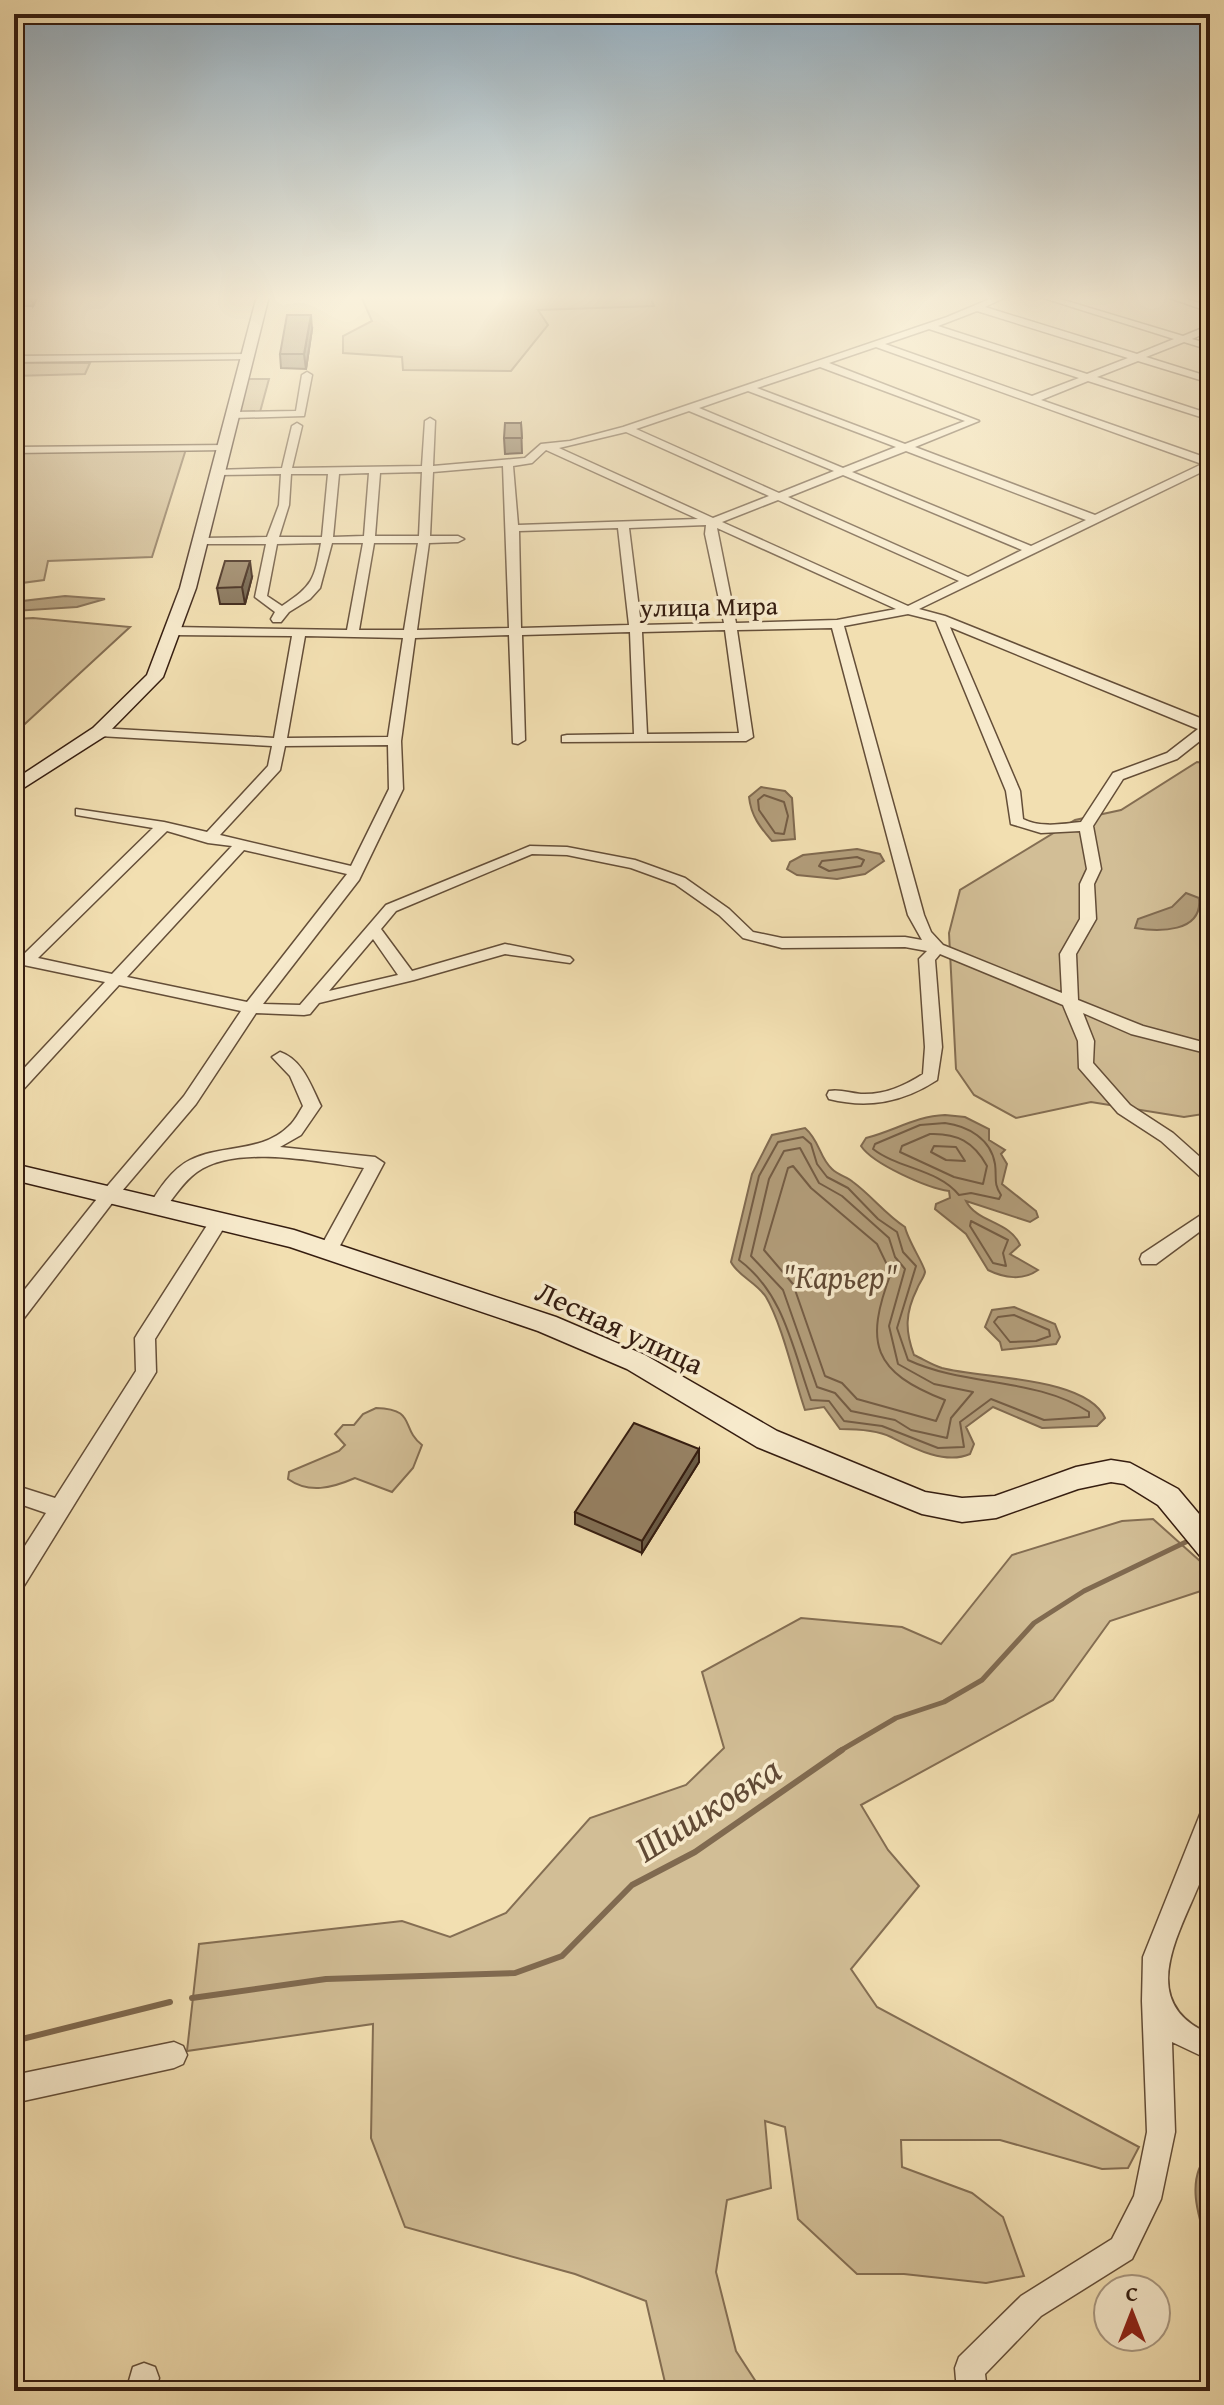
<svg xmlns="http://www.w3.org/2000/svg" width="1224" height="2405" font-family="'Gentium Book Plus',serif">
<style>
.green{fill:#d2be96;stroke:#846e53;stroke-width:2}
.water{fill:#b29d7a;stroke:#806a50;stroke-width:2}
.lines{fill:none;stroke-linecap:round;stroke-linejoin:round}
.shore{stroke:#745d45;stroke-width:2}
.stream-far1{stroke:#806a50;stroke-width:5}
.stream{stroke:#806a50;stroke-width:6}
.street-casing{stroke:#644e38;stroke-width:3}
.secondary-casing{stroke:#351d10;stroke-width:3}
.street{fill:#f7eacc;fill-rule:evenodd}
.secondary{fill:#f7eacc;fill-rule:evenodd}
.wall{fill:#827056;stroke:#351d10;stroke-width:2}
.shaded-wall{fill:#6a5b46;stroke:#351d10;stroke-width:2}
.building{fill:#978264;stroke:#351d10;stroke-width:2}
.labels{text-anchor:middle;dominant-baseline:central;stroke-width:7;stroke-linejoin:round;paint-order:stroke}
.far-street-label{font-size:26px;fill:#351d10;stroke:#f7eacc}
.street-label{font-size:30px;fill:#351d10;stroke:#f7eacc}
.water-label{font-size:32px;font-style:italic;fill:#614a35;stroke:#f7eacc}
.near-water-label{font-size:38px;font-style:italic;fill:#614a35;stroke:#f7eacc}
</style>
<rect width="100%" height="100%" fill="#f2dfb1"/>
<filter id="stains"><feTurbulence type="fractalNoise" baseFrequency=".0025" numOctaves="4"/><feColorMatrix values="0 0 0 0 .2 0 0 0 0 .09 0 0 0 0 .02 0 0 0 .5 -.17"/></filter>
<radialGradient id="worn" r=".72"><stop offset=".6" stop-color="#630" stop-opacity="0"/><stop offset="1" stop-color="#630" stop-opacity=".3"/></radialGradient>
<!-- green -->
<path class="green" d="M361,296h289l4,10 -116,4 10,15 -37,46 -108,-1 -1,-13 -59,-4v-17l29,-15z
M14,363h76l-5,11 -71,2z
M247,379h22l-9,33h-22z
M186,449l-34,108 -104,4 -4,19 -30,4v-132z
M33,618l97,9 -116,107v-115z
M1197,762l13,2v349l-26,4 -93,-15 -75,16 -42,-23 -18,-26 -7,-136 11,-43 115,-70 46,-10z
M376,1408c41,1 24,20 46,37l-9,23 -21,24 -37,-14c-23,10 -46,16 -67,1l1,-7 50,-21 6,-6 -10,-11 8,-9h11l9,-11z
M1153,1519l57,51v18l-100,33 -57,79 -192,105 27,45 31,36 -68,83 26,38 262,140 -11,21 -26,1 -102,-29h-99l1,27 70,26 31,24 21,59 -38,7 -82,-9h-47l-59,-55 -13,-92 -20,-6 6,67 -44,12 -11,72 20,79 26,40h-95l-21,-90 -71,-27 -170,-47 -34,-89 2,-114 -186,27 12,-107 203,-23 48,16 56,-24 84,-95 96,-33 38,-37 -22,-76 99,-54 101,9 39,17 71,-89 110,-34z"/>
<!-- water -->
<path class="water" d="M65,596l40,3 -28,8 -63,4v-9z
M761,787l24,4 7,7 3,41 -23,2c-12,-14 -21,-25 -23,-44z
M857,849l23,5 4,7 -19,13 -28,5 -40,-4 -10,-6 3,-7 13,-7z
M1186,893l13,5c4,35 -41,34 -64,30l3,-9 34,-12z
M945,1115l20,2 24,12v11l16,10 -4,4 6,10 -5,20 34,27 2,6 -8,5 -64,-21c11,22 44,20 54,44l-10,9 28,16c-15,11 -34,8 -50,0l-22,-36 -31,-25 1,-5 14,-6 -1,-7c-22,-3 -76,-27 -88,-45l5,-8c28,-7 50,-22 79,-23z
M805,1128c15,13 14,29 27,41 6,6 15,8 21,13 19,14 32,32 52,45 3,14 20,39 20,45 -1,6 -6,11 -8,17 -12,24 -12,42 -3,66 9,4 18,10 28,13 40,11 144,8 163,50l-8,8 -55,2 -49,-21 -27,20 8,17 -4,10c-25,11 -57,-6 -79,-17 -14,-7 -36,-8 -51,-8l-16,-22 -19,3c-11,-32 -23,-86 -39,-113 -10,-15 -28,-21 -35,-35l21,-88 20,-39z
M1014,1307l41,17 5,13 -4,7 -54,6 -2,-8 -15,-15 7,-17z
M1210,2153v99c-10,-30 -27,-74 0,-99z"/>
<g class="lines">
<!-- shore -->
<path class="shore" d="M764,795l20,7 4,14 -4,18 -9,-1 -16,-23 -1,-10z
M857,857l7,3 -3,6 -32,5 -10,-5 3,-5z
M945,1123c23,3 46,16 50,41 2,14 -2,19 6,31l-2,4 -28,-6 -12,2c-21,-26 -60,-26 -86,-46l2,-5 45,-19z
M930,1134c27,-1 44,8 57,32l-4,18 -29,-7 -54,-25 2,-6z
M803,1137l8,7 6,20 10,13 21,11 30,31 19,13 6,20 13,14 -19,62 11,32c58,27 127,17 181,52v5l-45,3 -53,-21 -31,23 4,25 -26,1 -56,-22 -38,-5 -15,-20 -18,-1c-18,-50 -27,-107 -72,-140l20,-84 19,-34z
M934,1146l22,1 9,14 -19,-1 -15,-8z
M800,1148l19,35 23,13 47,42 6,19 10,12 -16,57 9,38 36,20 39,8 -22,26 -4,20 -36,-8 -16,-10 -44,-9 -16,-18 -18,-6 -34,-97 -32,-34 18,-77 15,-28z
M793,1166l18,22 66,56 14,29c-27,71 -18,99 54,127l-9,21 -79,-22 -15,-16 -17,-7 -32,-92 -29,-34 24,-82z
M971,1221l37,19 -5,13 3,13 -13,-3 -23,-37z
M1014,1315l35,15 1,6 -14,5 -26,1 -16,-20 4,-5z"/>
<!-- stream-far1 -->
<path class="stream-far1" d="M838,1752l58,-34 48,-16 38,-22 52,-57 50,-32 106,-51"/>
<!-- stream -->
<path class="stream" d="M192,1998l134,-19 189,-6 47,-17 70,-71 63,-33 147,-102
M14,2041l156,-39"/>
<!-- street casing -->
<g class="street-casing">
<path id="street" d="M997,296h11l-23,11 152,47 37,-15 -137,-43h13l133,40 27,-11v6l-18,8 18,5v6l-26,-8 -38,15 64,20v6l-72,-22 -41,16 113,37v6l-122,-39 -47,19 169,59v9l-291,141 26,7 265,106v11l-33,26 -54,20 -30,47 8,43 -7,15 2,35 -20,35 2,46 65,26 67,18v10l-79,-20 -48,-21 11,28 -1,22 37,42 43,28 37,33v16l-6,-2 -43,-39 -43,-28 -39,-45 -1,-27 -15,-36 -123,-51 -5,6 7,87 -5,33c-34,22 -68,29 -108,19l-2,-4 2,-4c11,-2 21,2 32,3 24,1 43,-8 62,-20l2,-27 -6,-88 8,-8 -22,-4 -123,1 -39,-10 -24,-23 -44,-31 -44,-16 -64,-13 -35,-1 -136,57 -15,18 31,42 93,-27 65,13 3,3 -3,3 -65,-9 -91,26 -95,23 -9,11 -6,1 -48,-2 -60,91 -80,94 -95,124 -7,2v-21l90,-113 80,-94 57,-85 -122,-26 -99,108 -6,1v-15l91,-97 -91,-19v-10l9,2 130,-127 -77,-13v-6l88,13 43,10 61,-66 4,-20 -173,-10 -7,-4 7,-4 175,10 18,-102 -119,-1 -6,-4 6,-4 174,3 16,-87h-31l-12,45 -10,11 -21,13 -8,10h-8l-2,-3 4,-7 -20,-15 11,-53h-65l-6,-3 6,-3 66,-1 12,-32 2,-31 -63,1 -4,-1v-4l68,-2 10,-42 5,-3 5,3 -10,42 130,-2 3,-45 5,-3 5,3 -2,45 92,-8 16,-14 29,-3 53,-14 324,-110zM977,311l151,47 -41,16 -149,-48zM929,329l150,49 -47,18 -147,-52zM876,347l326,117 -107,51 -180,-68 64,-26 -150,-58zM820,367l145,54 -60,23 -148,-56zM748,391l148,56 -53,21 -144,-60zM689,411l145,60 -55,22 -143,-64zM626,432l143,64 -56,22 -154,-70zM546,450l152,69 -180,6 -5,-59 19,-3zM906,451l180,69 -55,26 -179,-74zM503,466l6,162 -92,2 12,-87 29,-1 6,-3 -6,-3h-28l3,-64zM422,472l-3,64h-44l5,-63zM369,473l-5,63 -31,1 6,-63zM291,474h37l-6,63h-43l10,-32zM843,475l179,75 -54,27 -180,-80zM778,500l181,81 -51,25 -186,-84zM706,525l-1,9 19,89 -83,2 -12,-97zM618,528l11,97 -108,3 -2,-97zM717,528l179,81 -59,11 -101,3zM321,543c-7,38 -8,42 -39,63l-15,-10 10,-52zM374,543h44l-14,87h-45zM908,614l28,7 70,170 5,33 30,9 39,-2 7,38 -7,15v35l-20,35 2,39 -119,-48 -12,-13 -7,-17 -80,-289zM950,627l248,102 -31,24 -54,20 -32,49c-19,2 -40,6 -58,-3l-3,-28zM832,628l76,287 14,25 -17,-3 -123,1 -29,-6 -24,-23 -44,-31 -50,-18 -68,-13 -37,-1 -144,59 -86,100 -37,-1 96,-124 44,-91 -2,-48 14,-103 94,-3 4,108 5,1 7,-4 -3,-105 108,-3 4,102 -67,1 -5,1v6l184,-1 7,-4 -16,-107zM725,630l14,103 -92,1 -5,-102zM305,636l98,2 -15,99 -101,1zM388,745l1,44 -38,77 -131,-31 60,-65 5,-24zM167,831l41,12 24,3 -120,128 -74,-16zM244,850l103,24 -100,128 -120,-25zM373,939l25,36 -69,16z
M1164,296h12l34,10v6z
M250,354l-3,5 -233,3v-6z
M307,372l5,3 -8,41 -72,2 -5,-3 5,-3 64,-1 6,-36z
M228,445l1,2 -5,3 -210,3v-6z
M280,1052c23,8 31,34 41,54l-20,29 -21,12 95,10 9,6 -49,92 -7,2 -9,-7 45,-82c-46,-6 -127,-24 -167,4 -14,10 -23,25 -33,38l-6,2 -9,-6c10,-17 23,-37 41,-46 32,-16 72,-7 99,-34 6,-5 10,-14 14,-20l-13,-30 -18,-19z
M1210,1209v15l-54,40h-14l-2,-5 2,-5z
M219,1215l9,6 -73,118 1,33 -3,5 -131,212 -8,2v-28l32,-50 -32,-11v-17l41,13 81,-127 -1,-33 3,-5 75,-117z
M1210,1809c0,13 2,29 0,43 -12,58 -88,145 0,182v26l-38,-18 3,90 -14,67 -29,60 -91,57 -56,58 2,17h-30l-2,-23 4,-11 62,-61 91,-57 22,-43 13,-64 -5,-131 1,-44 58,-145z
M174,2042l9,4 4,9 -4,9 -9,4 -160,35v-28z
M144,2363l11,4 4,11 -3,13h-30l7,-24z"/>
</g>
<!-- secondary casing -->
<g class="secondary-casing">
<path id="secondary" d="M257,296h12l-73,292 -33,89 -58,59 -91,58v-14l79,-52 54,-53 33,-87z
M14,1164l280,66 262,87 89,38 132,76 148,61 37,6 33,-2 81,-29 35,-7 19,3 48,26 32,38v33l-10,-4 -42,-51 -34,-21 -13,-2 -33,7 -82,29 -34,4 -40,-8 -165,-67 -130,-78 -89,-38 -248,-84 -276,-67z"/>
</g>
<!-- street -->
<use href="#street" class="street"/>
<!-- secondary -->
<use href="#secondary" class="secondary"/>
</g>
<!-- wall -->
<path class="wall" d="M14,296h24l-5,10h-19z
M312,329l-6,40 -25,-1 -1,-14z
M521,423l1,30 -17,1 -1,-16z
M252,577l-7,27h-25l-3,-16z
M699,1449v13l-57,91 -67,-29v-12z"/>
<!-- shaded-wall -->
<path class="shaded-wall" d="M31,296h7l-5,10z
M311,315l1,14 -6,40 -2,-15z
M250,561l2,16 -7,27 -3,-17z
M699,1449v13l-57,91v-12z"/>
<!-- building -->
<path class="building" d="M287,315h24l-7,39h-24z
M505,423h16l1,15h-18z
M225,561h25l-8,26 -25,1z
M634,1423l65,26 -57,92 -67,-29z"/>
<!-- sky -->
<linearGradient id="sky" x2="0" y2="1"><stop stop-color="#92abbc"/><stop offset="0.47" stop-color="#f9f1dc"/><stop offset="1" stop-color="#f9f1dc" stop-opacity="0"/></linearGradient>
<rect width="1224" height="633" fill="url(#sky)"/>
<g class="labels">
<!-- far-street labels -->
<g class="far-street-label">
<text transform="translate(709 606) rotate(-1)">улица Мира</text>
</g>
<!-- street labels -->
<g class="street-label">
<text transform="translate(620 1327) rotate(25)">Лесная улица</text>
</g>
<!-- water labels -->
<g class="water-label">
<text x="840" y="1276">"Карьер"</text>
</g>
<!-- near-water labels -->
<g class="near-water-label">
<text transform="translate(707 1808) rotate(-32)">Шишковка</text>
</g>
</g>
<!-- margin -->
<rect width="1224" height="2405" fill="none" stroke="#f2dfb1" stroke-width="48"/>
<rect x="16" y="16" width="1192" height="2373" fill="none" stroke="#351d10" stroke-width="4"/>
<rect x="24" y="24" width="1176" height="2357" fill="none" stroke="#351d10" stroke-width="2"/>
<!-- north arrow -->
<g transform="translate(1132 2313)"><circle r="38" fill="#f7eacc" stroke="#a99881" stroke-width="2"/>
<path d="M0-6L14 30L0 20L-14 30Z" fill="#8f2418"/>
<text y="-12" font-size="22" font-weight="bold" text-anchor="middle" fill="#351d10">С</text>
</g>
<rect width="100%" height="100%" filter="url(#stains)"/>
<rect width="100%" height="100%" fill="url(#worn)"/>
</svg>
